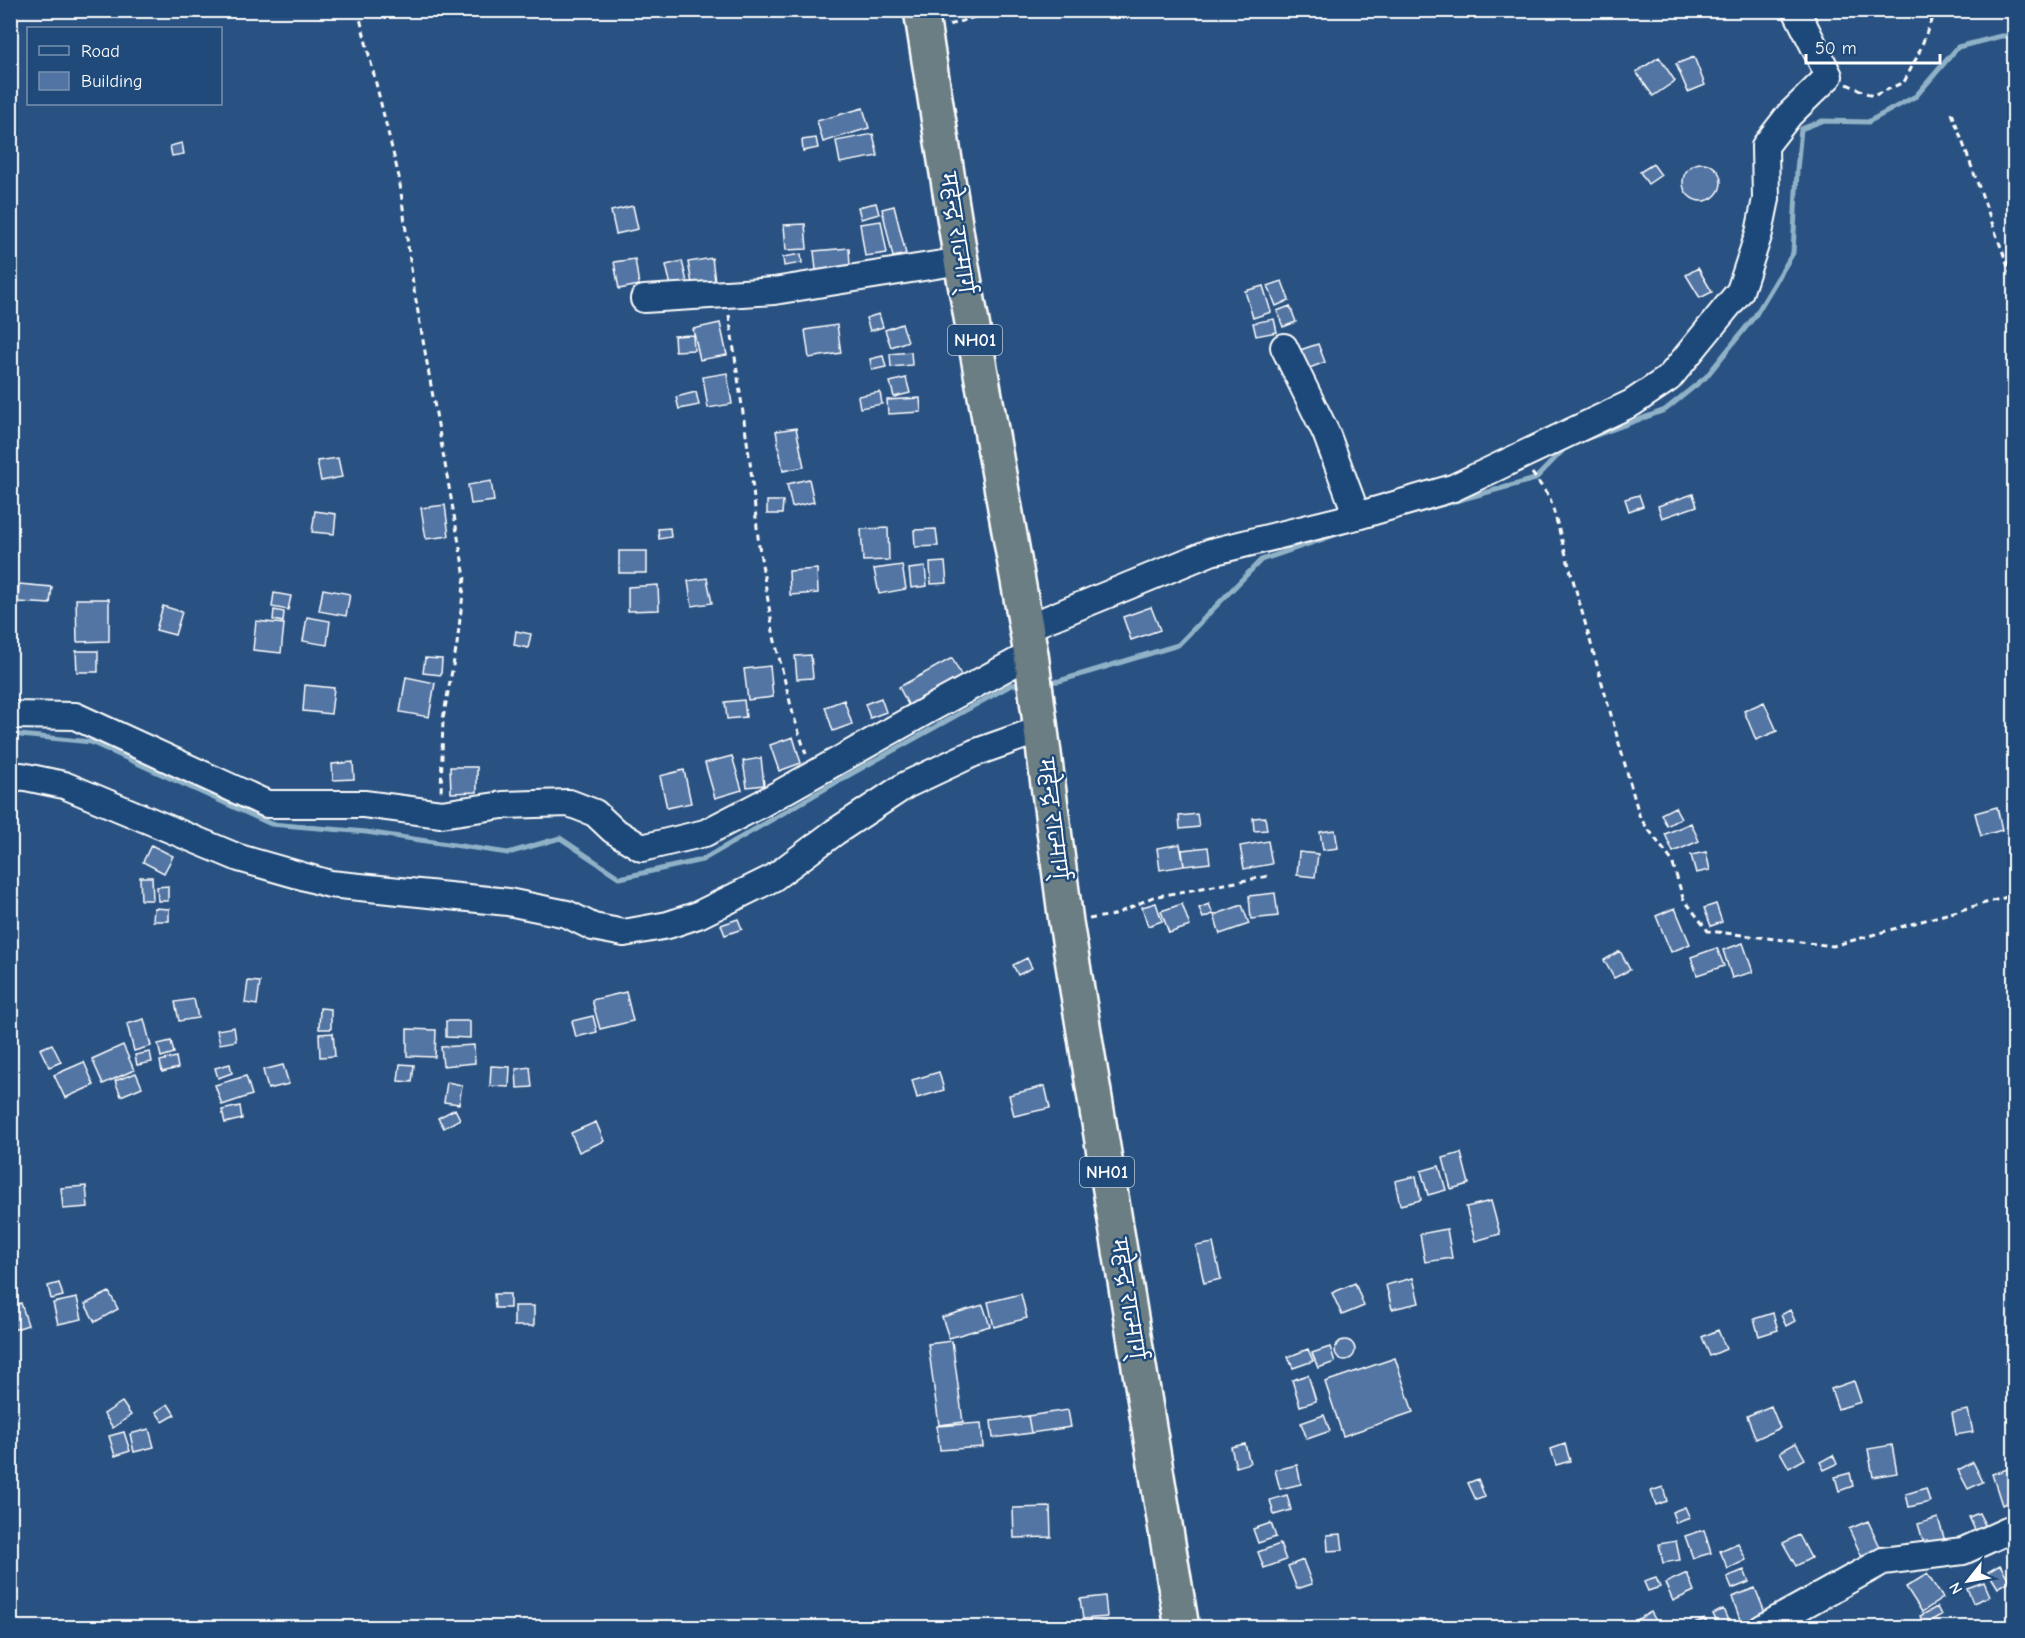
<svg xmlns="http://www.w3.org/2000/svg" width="2025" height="1638" font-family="'Comic Neue','Playpen Sans Deva',sans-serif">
<rect width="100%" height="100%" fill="#295282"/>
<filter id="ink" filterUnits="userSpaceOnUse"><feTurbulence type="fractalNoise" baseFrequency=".0167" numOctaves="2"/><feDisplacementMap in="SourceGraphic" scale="12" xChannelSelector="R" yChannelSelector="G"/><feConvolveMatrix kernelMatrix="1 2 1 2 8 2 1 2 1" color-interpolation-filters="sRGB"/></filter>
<g filter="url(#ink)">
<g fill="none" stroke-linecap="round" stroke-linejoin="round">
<path stroke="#90b2c7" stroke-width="5" d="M1575,443L1665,410L1706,377L1755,316L1793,253L1797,170L1801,129L1822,121L1868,122L1916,96L1958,47L2001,36H2014
M1405,515L1535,479L1566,447
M1046,682L1059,681L1178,645L1261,560L1344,532
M10,734L91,742L271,824L366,832L508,853L560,838L620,878L702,860L840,780L1011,685L1024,684"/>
</g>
<path fill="#5274a4" stroke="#fff" stroke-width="1.5" d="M1659,57L1675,81L1653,96L1636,72Z
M1694,57L1705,85L1688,92L1676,64Z
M863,108L869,128L823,142L817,121Z
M873,134L878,156L840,163L836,141Z
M816,138L818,148L803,151L802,140Z
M182,143L184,154L172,156L170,146Z
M1683 182a19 19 0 1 1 38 0a19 19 0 1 1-38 0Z
M1653,164L1661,175L1648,184L1640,172Z
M876,203L879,214L861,219L858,207Z
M633,206L638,229L616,234L611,211Z
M894,206L906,254L893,257L882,209Z
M881,221L887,253L865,256L860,224Z
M805,224L807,249L786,250L784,225Z
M849,248L850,267L816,270L814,251Z
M801,254L802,263L784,266L783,257Z
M712,258L715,281L692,284L688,262Z
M635,259L639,285L619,289L614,262Z
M682,261L687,282L671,286L666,265Z
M1698,268L1712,292L1700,298L1686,275Z
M1282,281L1289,300L1276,306L1268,286Z
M1263,286L1271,312L1253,318L1245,291Z
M1290,306L1296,322L1283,327L1277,311Z
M879,314L883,327L870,331L866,318Z
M1274,319L1277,332L1256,336L1253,323Z
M720,323L727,355L700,360L693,329Z
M902,324L908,341L891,347L885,330Z
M837,325L841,353L809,358L805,330Z
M693,335L694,350L675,351L674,336Z
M1318,344L1325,362L1307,369L1300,350Z
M911,352L912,365L891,367L890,354Z
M883,356L886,367L872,370L870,359Z
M727,373L732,404L708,408L703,377Z
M906,378L910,393L894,397L890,382Z
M696,392L699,405L679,409L676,397Z
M880,392L882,404L860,408L858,396Z
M920,398L921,412L888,414L887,400Z
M796,428L804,467L783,471L776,431Z
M338,458L342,477L321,481L317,461Z
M809,479L814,502L792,507L787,484Z
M491,481L494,501L471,504L468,485Z
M1693,494L1697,506L1662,518L1658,506Z
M1639,495L1643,506L1629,511L1625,499Z
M767,501H783L782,514H767Z
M445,505L449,536L426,539L421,508Z
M315,511L336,514L334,534L312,532Z
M670,528L671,537L659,539L658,529Z
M888,528L889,560L863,561L861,529Z
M936,529L938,546L915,547L914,530Z
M619,551H647V573H619Z
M945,562L947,583L931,584L930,563Z
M902,565L906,589L879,594L874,569Z
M925,567L927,586L911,588L909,569Z
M817,569L818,593L790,595L789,571Z
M707,578L712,603L692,606L688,581Z
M19,584L52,587L50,604L18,602Z
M658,585L659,610L628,611V587Z
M323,589L350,594L346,616L319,611Z
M274,593L291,596L288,610L272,607Z
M76,599H109V641L77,642Z
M163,606L182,612L175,635L156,630Z
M1151,607L1160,630L1131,640L1123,617Z
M274,610L284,612L283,622L273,620Z
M307,617L330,621L327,645L303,641Z
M256,621L284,624L281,653L253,650Z
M516,631L531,634L528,648L514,645Z
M76,651H98V672H77Z
M811,655L813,678L797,679L795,656Z
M425,658L442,659L441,675L423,673Z
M952,658L963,679L910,708L899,687Z
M770,666L773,697L748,700L744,669Z
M406,677L435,683L429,717L400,712Z
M305,685L334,688L331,714L303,711Z
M881,698L886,712L870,718L865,704Z
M744,700L746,717L727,719L725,702Z
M844,700L852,724L833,731L825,707Z
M1764,702L1777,731L1756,740L1744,711Z
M793,737L801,763L779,771L770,745Z
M732,756L742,790L715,798L705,763Z
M761,758L764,785L747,787L743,761Z
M353,762L354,779L333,780L332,764Z
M450,767H477V792L451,793Z
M684,770L691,803L667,808L660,776Z
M1675,807L1681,818L1667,826L1661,814Z
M1997,807L2002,830L1981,836L1975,813Z
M1197,814L1199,827L1180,829L1179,816Z
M1265,817L1267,830L1254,831L1253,818Z
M1691,823L1699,841L1673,852L1665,834Z
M1335,830L1338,848L1323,850L1320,832Z
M1268,841L1272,864L1244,869L1240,846Z
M1180,844L1184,866L1160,870L1157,848Z
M151,845L173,856L164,873L143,862Z
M1208,847L1210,863L1184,866L1182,850Z
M1299,852L1318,854L1315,877L1297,875Z
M1706,852L1710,870L1696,873L1691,855Z
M140,877H152L153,900H141Z
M168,886V901H158L157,887Z
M1275,893L1278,916L1251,919L1249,896Z
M1156,903L1162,921L1148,926L1142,907Z
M1182,904L1190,926L1169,933L1161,911Z
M1209,904L1213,914L1203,918L1199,908Z
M1716,904L1722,922L1711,926L1704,908Z
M1242,905L1249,924L1220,934L1214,915Z
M154,908L169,909V921H153Z
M1675,908L1690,944L1671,952L1656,916Z
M738,919L742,929L725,935L721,925Z
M1743,943L1753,972L1732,978L1723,950Z
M1717,948L1724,966L1697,975L1691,957Z
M1620,951L1630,970L1614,978L1604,960Z
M1027,958L1032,968L1018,975L1013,965Z
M248,981L260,982L257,1005L245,1003Z
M626,992L633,1021L600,1029L592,1000Z
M194,999L198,1018L179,1021L175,1002Z
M320,1008L331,1009V1029H319Z
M593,1016L597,1032L576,1037L572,1021Z
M144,1019L151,1046L134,1051L127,1024Z
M446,1021H470V1038L446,1037Z
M234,1027L236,1041L220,1044L217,1030Z
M407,1029L436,1030L435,1057L407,1056Z
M333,1033L335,1056L320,1057L319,1034Z
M171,1041L174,1053L161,1057L158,1044Z
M52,1044L61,1062L49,1067L40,1049Z
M123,1045L134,1070L103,1084L92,1059Z
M474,1045L475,1063L443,1066L441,1047Z
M150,1052L152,1062L137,1065L135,1055Z
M176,1057L178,1068L162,1072L160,1061Z
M84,1062L94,1085L65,1098L54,1075Z
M230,1064L232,1073L218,1078L215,1068Z
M400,1064L414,1065L412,1082L398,1081Z
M283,1065L289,1084L268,1089L263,1070Z
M491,1066L510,1067L509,1087L490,1086Z
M530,1067L532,1087L517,1088L516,1069Z
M939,1072L944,1090L917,1098L912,1080Z
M136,1073L142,1087L121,1096L115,1081Z
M246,1076L252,1095L222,1105L215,1085Z
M447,1082L462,1085L459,1104L444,1102Z
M1045,1086L1050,1108L1014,1116L1009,1095Z
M240,1106L242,1119L225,1123L222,1110Z
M455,1109L460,1119L444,1128L438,1118Z
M596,1122L604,1141L579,1152L571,1133Z
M1461,1153L1469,1184L1451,1189L1443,1158Z
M1439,1166L1446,1190L1428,1195L1421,1171Z
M1416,1176L1421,1200L1400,1205L1395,1181Z
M86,1186L88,1207L63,1209L61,1188Z
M1491,1201L1500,1234L1475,1241L1466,1207Z
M1447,1229L1452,1258L1425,1262L1420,1234Z
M1213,1243L1221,1279L1204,1283L1196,1246Z
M1413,1278L1419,1303L1392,1309L1386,1285Z
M59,1283L63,1296L51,1299L48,1286Z
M1355,1283L1364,1306L1342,1315L1332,1293Z
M109,1292L118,1309L95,1322L85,1304Z
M494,1294H510V1308H495Z
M1021,1294L1027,1318L994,1327L988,1302Z
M77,1298L82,1319L58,1324L53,1303Z
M21,1303L28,1325L10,1331V1306Z
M983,1305L990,1326L949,1338L942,1317Z
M514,1306H534V1326H514Z
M1790,1310L1795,1321L1786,1326L1781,1315Z
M1773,1313L1778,1330L1759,1336L1754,1319Z
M1718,1330L1726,1349L1710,1356L1702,1337Z
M1335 1350a10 10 0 1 1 20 0a10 10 0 1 1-20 0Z
M952,1341L963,1422L939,1425L928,1344Z
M1330,1347L1335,1362L1318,1368L1312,1353Z
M1308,1349L1313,1361L1293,1368L1288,1357Z
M1395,1358L1413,1412L1343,1436L1325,1382Z
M2014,1361V1388H2013L2006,1363Z
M1308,1375L1316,1401L1300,1406L1292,1380Z
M1854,1381L1861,1402L1838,1409L1831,1389Z
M122,1402L131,1415L113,1428L104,1414Z
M168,1404L175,1415L163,1422L156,1412Z
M1771,1406L1780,1428L1756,1439L1747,1416Z
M1068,1410L1071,1427L1031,1433L1028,1416Z
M1968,1410L1973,1432L1956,1435L1952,1413Z
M1324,1415L1330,1431L1307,1439L1301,1423Z
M1028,1416L1031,1433L993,1438L991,1421Z
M981,1423L983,1447L940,1450L937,1426Z
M149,1429L154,1447L134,1452L130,1434Z
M124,1432L130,1451L115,1456L109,1436Z
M1796,1443L1805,1459L1789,1468L1780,1452Z
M1245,1444L1250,1463L1236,1467L1231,1447Z
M1565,1444L1570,1461L1556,1465L1551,1449Z
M1892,1445L1897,1473L1873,1477L1868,1449Z
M1833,1455L1837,1464L1824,1470L1820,1462Z
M1973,1462L1983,1482L1968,1489L1958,1470Z
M1297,1465L1301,1484L1280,1489L1275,1470Z
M2011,1468L2014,1477V1500L2002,1505L1992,1474Z
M1850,1473L1853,1486L1839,1491L1835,1477Z
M1478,1479L1485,1497L1476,1500L1468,1483Z
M1663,1487L1667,1501L1656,1505L1651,1491Z
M1926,1488L1930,1502L1909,1507L1906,1494Z
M1287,1495L1291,1510L1274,1515L1270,1500Z
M1050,1507L1051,1537L1014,1538L1013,1508Z
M1685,1507L1690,1518L1676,1523L1672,1512Z
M1979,1513L1986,1527L1976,1532L1969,1517Z
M1938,1518L1945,1541L1925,1547L1918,1524Z
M1868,1521L1881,1549L1862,1557L1849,1529Z
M1271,1523L1276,1537L1258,1543L1253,1529Z
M1704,1530L1711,1553L1693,1558L1685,1536Z
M1341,1534L1343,1550L1328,1551L1327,1535Z
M1799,1535L1811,1558L1796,1566L1783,1543Z
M1676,1541L1680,1560L1663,1563L1659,1544Z
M1738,1543L1746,1560L1728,1569L1720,1551Z
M1280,1544L1286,1560L1264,1568L1258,1552Z
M1303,1560L1312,1584L1297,1589L1288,1566Z
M2000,1565L2010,1581L1998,1588L1988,1572Z
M1744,1570L1749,1582L1732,1589L1727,1577Z
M1687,1573L1694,1591L1673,1601L1665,1583Z
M1927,1574L1943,1598L1922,1612L1906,1587Z
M1656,1578L1660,1587L1648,1591L1644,1582Z
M1984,1582L1990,1596L1973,1603L1967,1588Z
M1755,1588L1768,1620L1743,1628L1732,1597Z
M1105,1596L1107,1617L1083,1619L1080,1599Z
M1937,1607L1941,1615L1925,1624L1920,1616Z
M1723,1609L1730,1625L1720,1628L1713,1614Z
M1651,1612L1660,1628H1636L1633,1622Z
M1705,1619L1709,1628H1690L1689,1626Z
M1106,1622L1107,1628H1084V1624Z"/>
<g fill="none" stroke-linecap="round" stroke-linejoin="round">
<defs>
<path id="minor" d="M644,299L774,291L961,261
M1284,347L1326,433L1357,516
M1026,628L1211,552L1357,516L1453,488L1632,403L1669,378L1740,291L1759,233L1766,199L1765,146L1789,115L1829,76L1796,10
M10,715L75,716L267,804H364L441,814L503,805L569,803L595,813L613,830L642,848L705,833L761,804L928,710L1031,654
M10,780L21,776L64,785L239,858L330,884L508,902L567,914L593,927L624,933L668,925L698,915L773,878L835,832L906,785L974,753L1042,729
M1762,1628L1883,1561L1963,1551L2014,1528"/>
<path id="highway" d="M921,10L961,261L1031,654L1066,922L1182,1628"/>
</defs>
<use href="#minor" stroke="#fff" stroke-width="30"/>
<use href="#highway" stroke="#fff" stroke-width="38"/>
<path stroke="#fff" stroke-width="3" stroke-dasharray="6 4.5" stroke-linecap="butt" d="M358,10L399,177L413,284L465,577L457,644L443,719L441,794
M1962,10L2014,15
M949,25L981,15L1012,14L1021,10
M1847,84L1873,96L1904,82L1918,55L1931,21L1950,10
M1952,113L2014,283
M729,315L750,462L759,546L774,637L793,714L806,754
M1532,473L1550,498L1640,818L1672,861L1683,898L1708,931L1833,946L2014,895
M1089,919L1114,915L1153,897L1269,876"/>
<use href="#minor" stroke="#1f4a7a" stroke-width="26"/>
<use href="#highway" stroke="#6b7e84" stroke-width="33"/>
</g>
</g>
<g text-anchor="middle" stroke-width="5" stroke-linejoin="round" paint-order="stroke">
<g fill="#1f4a7a" stroke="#bcc9d7" stroke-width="1.5">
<rect x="948" y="325" width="54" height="30" rx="4.5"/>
<rect x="1080" y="1157" width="54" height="30" rx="4.5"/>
</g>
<g font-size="18" font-weight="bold" fill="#fff">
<text x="975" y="346">NH01</text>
<text x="1107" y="1178">NH01</text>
</g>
<g font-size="20" fill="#fff" stroke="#1f4a7a">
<text transform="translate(957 233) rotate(81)" y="7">महेन्द्र राज्मार्ग्</text>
<text transform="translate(1053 819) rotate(83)" y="7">महेन्द्र राज्मार्ग्</text>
<text transform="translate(1128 1299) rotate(81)" y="7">महेन्द्र राज्मार्ग्</text>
</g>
</g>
<rect width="2025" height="1638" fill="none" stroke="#1f4a7a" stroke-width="36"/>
<rect x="18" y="18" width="1989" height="1602" fill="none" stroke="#fff" stroke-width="2" filter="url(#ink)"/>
<rect x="27" y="27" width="195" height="78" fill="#1f4a7a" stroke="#7992af" stroke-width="1.5"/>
<rect x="39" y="46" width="30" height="9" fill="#1f4a7a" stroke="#7992af" stroke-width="1.5"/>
<text x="81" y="57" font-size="18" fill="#ffffff">Road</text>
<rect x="39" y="72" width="30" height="18" fill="#5274a4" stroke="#7992af" stroke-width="1.5"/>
<text x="81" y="87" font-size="18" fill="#ffffff">Building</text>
<g transform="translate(1968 1581) rotate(239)" stroke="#1f4a7a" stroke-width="4.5" paint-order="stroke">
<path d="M0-4.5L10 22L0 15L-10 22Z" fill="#ffffff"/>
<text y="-9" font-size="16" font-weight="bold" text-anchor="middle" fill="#ffffff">N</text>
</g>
<path d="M1806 54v9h134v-9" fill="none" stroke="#ffffff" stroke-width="3"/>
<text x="1815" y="54" font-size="18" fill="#ffffff" stroke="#1f4a7a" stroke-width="4.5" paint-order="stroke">50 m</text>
</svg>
